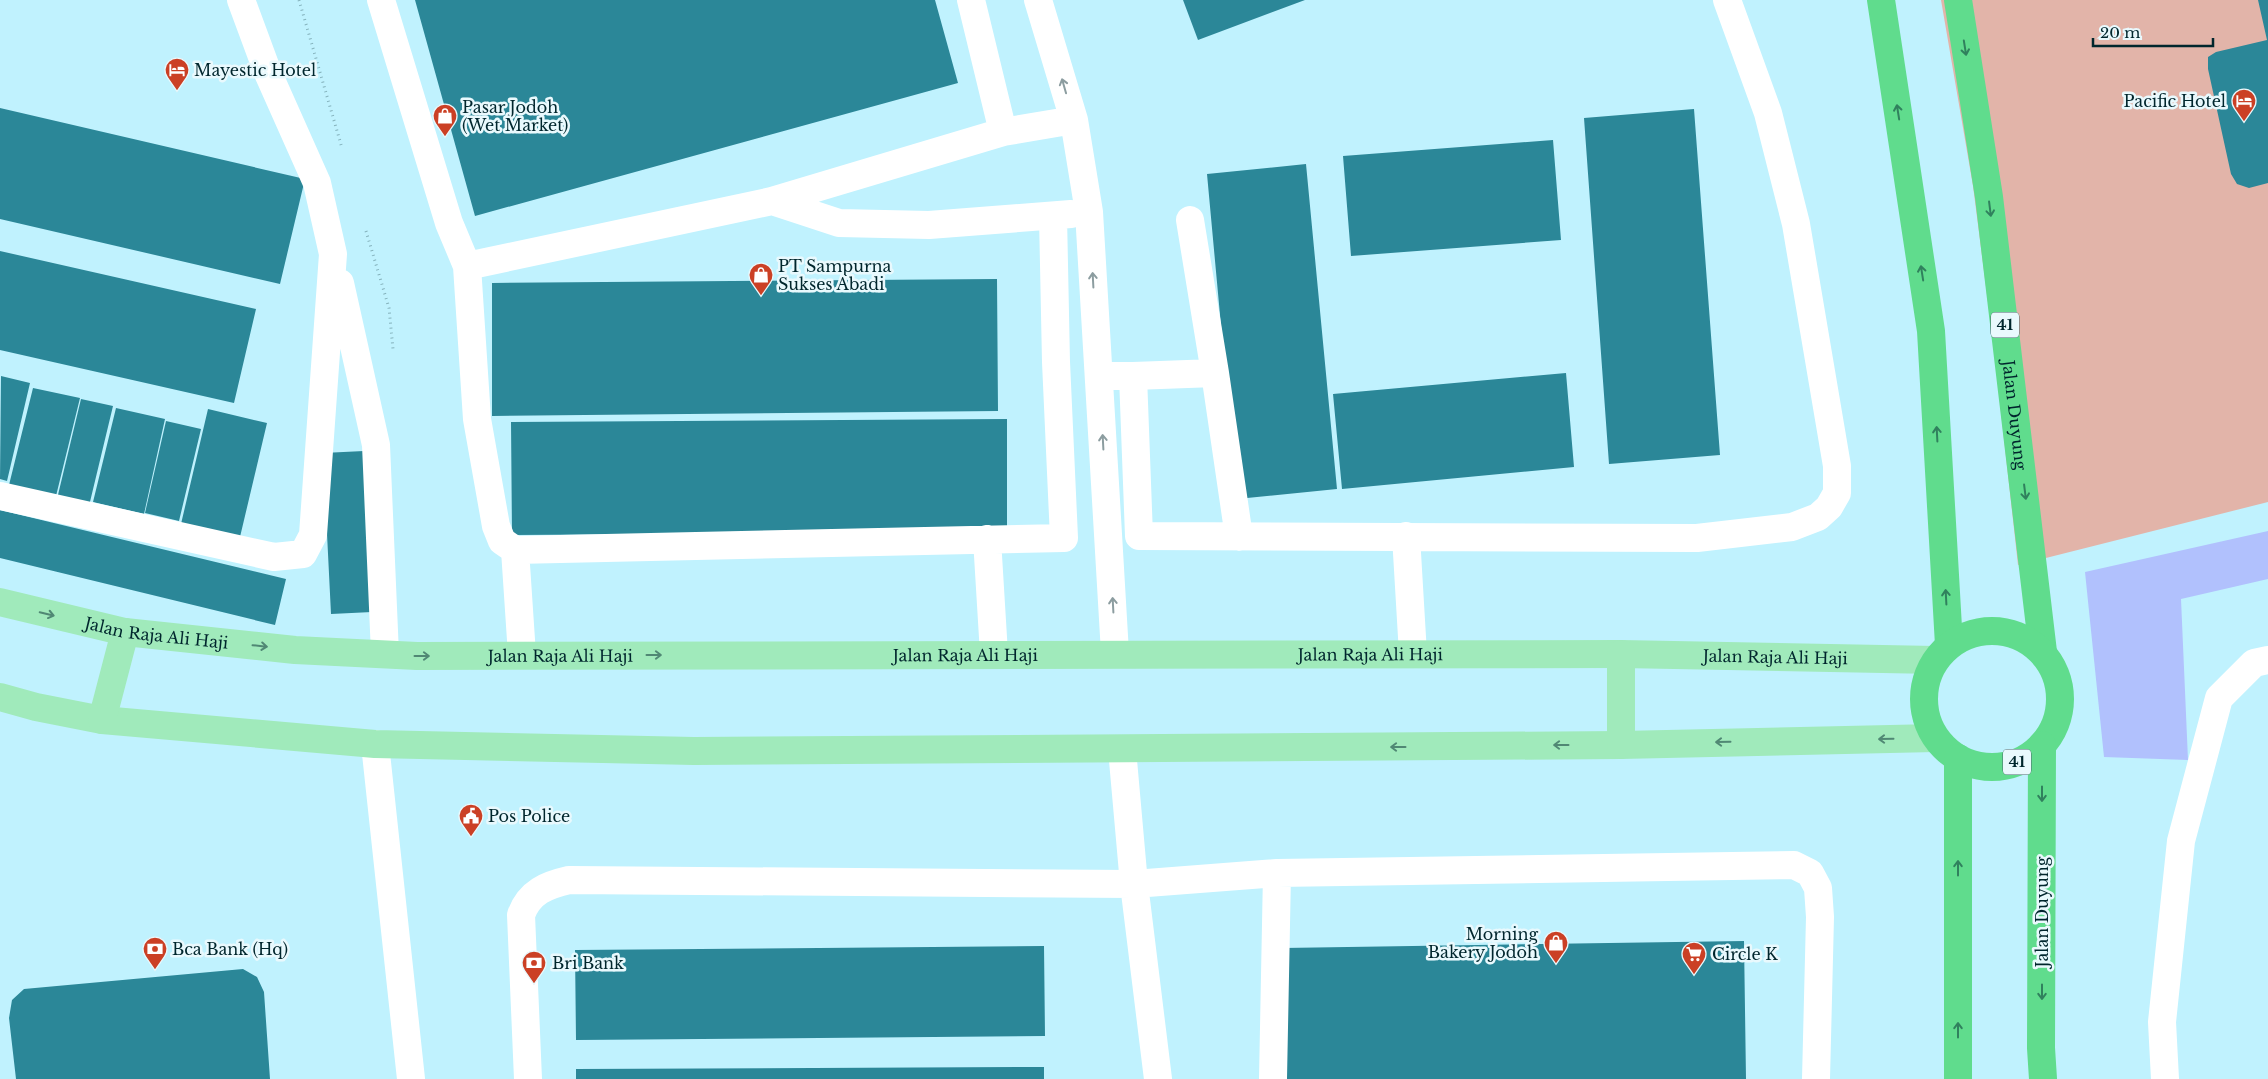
<svg xmlns="http://www.w3.org/2000/svg" width="2268" height="1079" font-family="'Libre Baskerville',serif">
<rect width="100%" height="100%" fill="#c0f2fe"/>
<path fill="#e2b4a9" d="M1941,0H2268V502L2018,565L1994,349L1973,186Z"/>
<path fill="#b1c1fd" d="M2268,531V579L2181,599L2188,760L2104,757L2085,572Z"/>
<path fill="#2b8798" d="M415,0H935L958,83L475,216Z
M1183,0H1305L1198,40Z
M2258,0H2268V183L2249,188L2237,184L2231,174L2208,69V57L2216,52L2267,40Z
M0,108L305,179L280,284L0,219Z
M1694,109L1720,455L1609,464L1584,118Z
M1553,140L1561,240L1351,256L1343,156Z
M1306,164L1337,489L1237,499L1207,174Z
M0,251L256,309L234,403L0,350Z
M997,279L998,411L492,416V283Z
M1566,373L1574,467L1342,489L1333,394Z
M1,376L30,383L7,481L0,479Z
M33,388L80,398L56,496L9,485Z
M81,399L113,406L89,506L57,499Z
M116,408L165,419L144,514L93,502Z
M208,409L267,423L240,537L181,524Z
M1007,419V532L512,535L511,422Z
M166,421L201,429L179,521L145,513Z
M364,451L372,612L331,614L323,453Z
M0,510L286,579L275,625L0,558Z
M1744,941L1746,1079H1284L1283,948Z
M1044,946L1045,1036L576,1040L575,950Z
M243,969L257,977L264,992L270,1079H16L9,1018L12,1000L24,989Z
M1044,1067V1079H576V1069Z"/>
<g fill="none" stroke-linecap="round" stroke-linejoin="round">
<path stroke="#84b2bc" stroke-width="3" stroke-dasharray="1 4" stroke-linecap="butt" d="M299,0L342,148
M366,231L389,308L393,349"/>
<path stroke="#fff" stroke-width="28" d="M381,0L449,223L467,266L772,201L1003,132L1074,120
M971,0L1003,132
M1038,0L1074,120L1089,212L1115,653
M772,201L839,223L929,225L1071,214
M467,266L477,419L496,526L502,541L515,550L1064,538L1056,362L1053,216
M340,283L376,445L385,654
M1215,373L1239,537
M1099,376H1133L1139,536L1697,538L1792,527L1818,517L1829,507L1837,493V466L1796,224L1768,113L1727,0
M1133,376L1215,373L1190,220
M0,496L274,557L303,554L313,535L333,254L317,183L268,73L241,0
M1406,536L1413,654
M987,539L994,654
M515,550L522,655
M375,744L411,1079
M1122,749L1134,884L1158,1079
M528,1079L521,915C529,892 547,885 569,880L1134,884L1277,873L1794,865L1810,873L1818,888L1820,917L1816,1079
M1273,1079L1277,873
M2165,1079L2162,1022L2181,841L2219,698L2254,663L2268,660"/>
<g stroke="#a0eabb" stroke-width="28">
<path id="s1" d="M0,602L125,632L295,650L417,656L1621,654L1935,660"/>
<path d="M0,697L36,707L102,720L375,744L694,751L1621,745L1935,738"/>
<path d="M102,720L125,632"/>
<path d="M1621,745V654"/>
</g>
<g stroke="#60dc8d" stroke-width="28">
<path d="M1881,0L1931,331L1949,645"/>
<path id="s2" d="M1958,0L1989,197L2043,652"/>
<circle cx="1992" cy="699" r="68"/>
<path d="M2042,745L2041,1048L2043,1079"/>
<path d="M1958,1079V758"/>
</g>
</g>
<defs><path id="oneway-shaft" d="M-6 0H5M1.5-3L5.5 0L1.5 3" fill="none" stroke-width="1.6" stroke-linecap="round" stroke-linejoin="round" transform="scale(1.25)"/></defs>
<g stroke="#30815d">
<use href="#oneway-shaft" transform="translate(1965 48) rotate(81)"/>
<use href="#oneway-shaft" transform="translate(1898 112) rotate(-99)"/>
<use href="#oneway-shaft" transform="translate(1990 209) rotate(83)"/>
<use href="#oneway-shaft" transform="translate(1922 273) rotate(-99)"/>
<use href="#oneway-shaft" transform="translate(1937 434) rotate(-93)"/>
<use href="#oneway-shaft" transform="translate(2025 492) rotate(83)"/>
<use href="#oneway-shaft" transform="translate(1946 597) rotate(-93)"/>
<use href="#oneway-shaft" transform="translate(2042 794) rotate(90)"/>
<use href="#oneway-shaft" transform="translate(1958 868) rotate(-90)"/>
<use href="#oneway-shaft" transform="translate(2042 992) rotate(90)"/>
<use href="#oneway-shaft" transform="translate(1958 1030) rotate(-90)"/>
</g>
<g stroke="#8c9da0">
<use href="#oneway-shaft" transform="translate(1064 86) rotate(-106)"/>
<use href="#oneway-shaft" transform="translate(1093 280) rotate(-93)"/>
<use href="#oneway-shaft" transform="translate(1103 442) rotate(-93)"/>
<use href="#oneway-shaft" transform="translate(1113 605) rotate(-93)"/>
</g>
<g stroke="#508874">
<use href="#oneway-shaft" transform="translate(47 614) rotate(13)"/>
<use href="#oneway-shaft" transform="translate(260 646) rotate(6)"/>
<use href="#oneway-shaft" transform="translate(654 655)"/>
<use href="#oneway-shaft" transform="translate(422 656)"/>
<use href="#oneway-shaft" transform="translate(1886 739) rotate(179)"/>
<use href="#oneway-shaft" transform="translate(1723 742) rotate(179)"/>
<use href="#oneway-shaft" transform="translate(1561 745) rotate(180)"/>
<use href="#oneway-shaft" transform="translate(1398 747) rotate(180)"/>
</g>
<defs>
<symbol id="hotel-pin" viewBox="-11 -11 22 30"><path d="M0 17L-7.5 6A9.5 9.5 0 1 1 7.5 6Z" fill="#cb4025" stroke="#e9f9fd"/><path d="M-6-4.5h1.5V1H6V5H4.5V3h-9V5H-6ZM-4 0a1.8 1.8 0 1 1 3.6 0ZM.5 0V-2.5h3Q6-2.5 6 0Z" fill="#fff"/></symbol>
<symbol id="shop-pin" viewBox="-11 -11 22 30"><path d="M0 17L-7.5 6A9.5 9.5 0 1 1 7.5 6Z" fill="#cb4025" stroke="#e9f9fd"/><path d="M-5-2.5h2.3a2.7 3.5 0 0 1 5.4 0H5L5.5 6h-11ZM-1.5-2.5h3a1.5 2.3 0 0 0-3 0Z" fill="#fff"/></symbol>
<symbol id="civic-pin" viewBox="-11 -11 22 30"><path d="M0 17L-7.5 6A9.5 9.5 0 1 1 7.5 6Z" fill="#cb4025" stroke="#e9f9fd"/><path d="M-.6-6.5H3V-4.5H.6V-3L4-1V1h2V6H-6V1h2V-1L-.6-3ZM-1.2 2.5V6h2.4V2.5Z" fill="#fff"/></symbol>
<symbol id="bank-pin" viewBox="-11 -11 22 30"><path d="M0 17L-7.5 6A9.5 9.5 0 1 1 7.5 6Z" fill="#cb4025" stroke="#e9f9fd"/><path d="M-6-4H6V4H-6ZM0-2.3a2.3 2.3 0 1 0 0 4.6a2.3 2.3 0 1 0 0-4.6Z" fill="#fff"/></symbol>
<symbol id="supermarket-pin" viewBox="-11 -11 22 30"><path d="M0 17L-7.5 6A9.5 9.5 0 1 1 7.5 6Z" fill="#cb4025" stroke="#e9f9fd"/><path d="M-6-5.5h2.5l.6 2H6L4.5 2H-2.5L-4.4-4H-6ZM-1.5 3.2a1.3 1.3 0 1 0 .1 0ZM3 3.2a1.3 1.3 0 1 0 .1 0Z" fill="#fff"/></symbol>
</defs>
<g fill-rule="evenodd">
<use href="#hotel-pin" x="163" y="56" width="28" height="38"/>
<use href="#hotel-pin" x="2230" y="87" width="28" height="38"/>
<use href="#shop-pin" x="431" y="102" width="28" height="38"/>
<use href="#shop-pin" x="747" y="261" width="28" height="38"/>
<use href="#civic-pin" x="457" y="802" width="28" height="38"/>
<use href="#shop-pin" x="1542" y="929" width="28" height="38"/>
<use href="#bank-pin" x="141" y="935" width="28" height="38"/>
<use href="#supermarket-pin" x="1680" y="940" width="28" height="38"/>
<use href="#bank-pin" x="520" y="949" width="28" height="38"/>
</g>
<g text-anchor="middle" stroke-width="5" stroke-linejoin="round" paint-order="stroke">
<g fill="#e9f9fd" stroke="#46656b" stroke-width="1">
<rect x="1991" y="312.5" width="28" height="25" rx="4"/>
<rect x="2003" y="749.5" width="28" height="25" rx="4"/>
</g>
<g font-size="15" font-weight="bold" fill="#00262d">
<text x="2005" y="330">41</text>
<text x="2017" y="767">41</text>
</g>
<g font-size="16" fill="#00262d" stroke="#e9f9fd" text-anchor="start">
<text x="194" y="76">Mayestic Hotel</text>
<text x="2226" y="107" text-anchor="end">Pacific Hotel</text>
<text x="462" y="113">Pasar Jodoh<tspan x="462" dy="18">(Wet Market)</tspan></text>
<text x="778" y="272">PT Sampurna<tspan x="778" dy="18">Sukses Abadi</tspan></text>
<text x="488" y="822">Pos Police</text>
<text x="1538" y="940" text-anchor="end">Morning<tspan x="1538" dy="18">Bakery Jodoh</tspan></text>
<text x="172" y="955">Bca Bank (Hq)</text>
<text x="1712" y="960">Circle K</text>
<text x="552" y="969">Bri Bank</text>
</g>
<g font-size="16" fill="#00262d" stroke="#e9f9fd">
<text dy="6" stroke="none"><textPath href="#s2" startOffset="419">Jalan Duyung</textPath></text>
<text dy="6" stroke="none"><textPath href="#s1" startOffset="160">Jalan Raja Ali Haji</textPath></text>
<text dy="6" stroke="none"><textPath href="#s1" startOffset="970">Jalan Raja Ali Haji</textPath></text>
<text dy="6" stroke="none"><textPath href="#s1" startOffset="1375">Jalan Raja Ali Haji</textPath></text>
<text dy="6" stroke="none"><textPath href="#s1" startOffset="565">Jalan Raja Ali Haji</textPath></text>
<text dy="6" stroke="none"><textPath href="#s1" startOffset="1780">Jalan Raja Ali Haji</textPath></text>
<text transform="translate(2042 912) rotate(-90)" y="6">Jalan Duyung</text>
</g>
</g>
<path d="M2093 38v8h120v-8" fill="none" stroke="#00262d" stroke-width="2.5"/>
<text x="2100" y="38" font-size="15" fill="#00262d" stroke="#e9f9fd" stroke-width="4" paint-order="stroke">20 m</text>
</svg>
